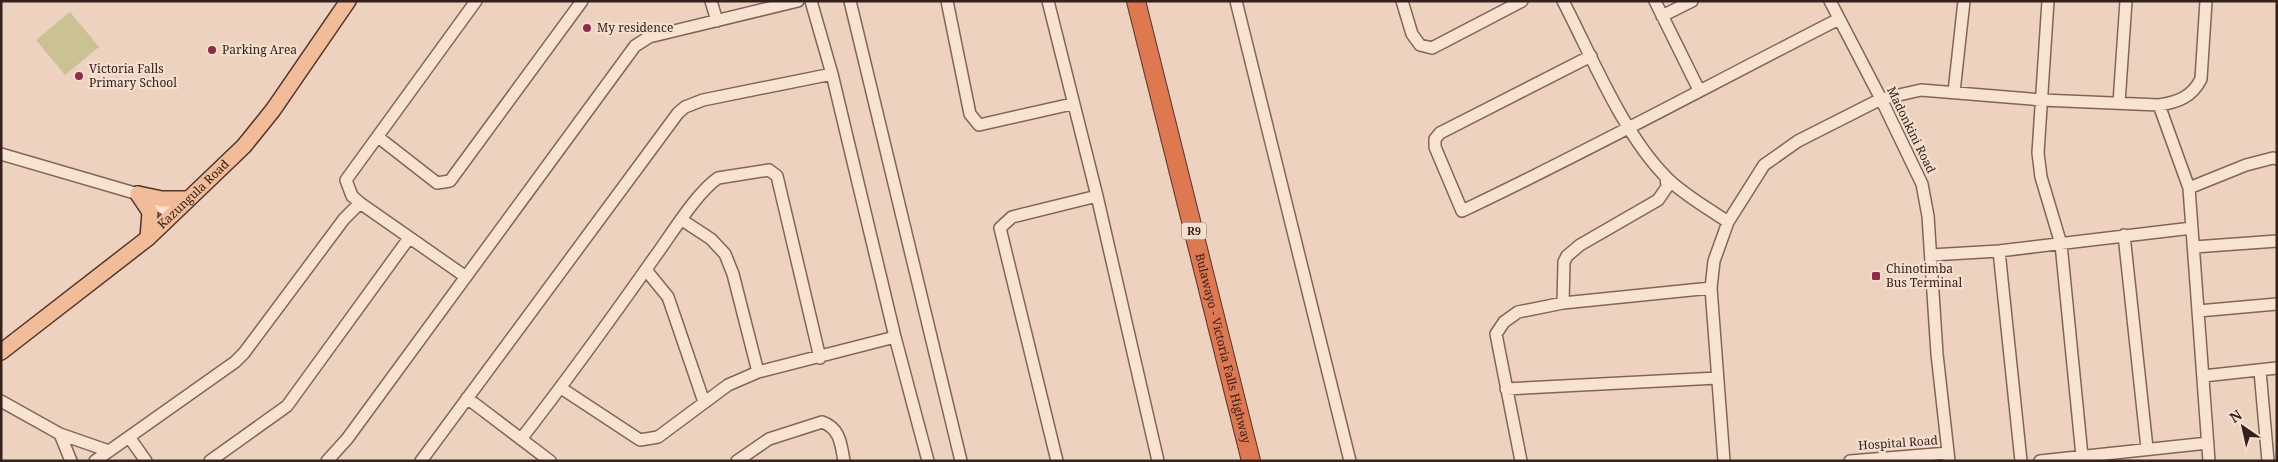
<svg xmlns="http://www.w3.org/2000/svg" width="2278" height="462" font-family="'Noto Serif',serif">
<rect width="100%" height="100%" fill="#edd3bf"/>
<path fill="#cbc294" d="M70,12L99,47L65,75L36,40Z"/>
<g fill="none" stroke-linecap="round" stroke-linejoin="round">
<defs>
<path id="minor" d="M711,1L717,21
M811,1L832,74L895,337L928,461
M850,1L961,461
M947,1L970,114L979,125L1072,104
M1048,1L1097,196L1158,461
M1236,1L1350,461
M1402,1L1412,34L1420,45L1432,48L1522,1
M1563,1C1591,55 1623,134 1666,177C1681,193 1709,209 1728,222
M1655,1L1699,90
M1830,1L1881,99L1922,184L1928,216L1937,354L1949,461
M2048,1L2038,153L2041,177L2061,244L2082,456
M1662,16L1692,1
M1591,56L1440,133L1435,139V147L1462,211C1589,151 1713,83 1839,19
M1954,92L1964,1
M2119,103L2126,1
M2159,105L2189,188L2209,461
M378,137L437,183L450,181L582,1
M1,154L138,194L173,214
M2189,188L2246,165L2273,158L2277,159
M682,220L711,239L725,254L733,274L758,372
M2124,235L2147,448
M2194,247L2277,241
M1999,251L2021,461
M1931,255L1999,251L2192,228
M646,270L668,297L704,402
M466,277L360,203L352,196L346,180L476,1
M1563,303L1564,262L1567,256L1580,245L1658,200L1667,187L1666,177
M2198,311L2277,304
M2260,371L2268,461
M2203,376L2277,368
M561,388L640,440L658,437L728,385L758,372L895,337
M1506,389L1717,378
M467,398L550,461
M1,401L60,434L109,451
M60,434L71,461
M129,437L146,461
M521,439C567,380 611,319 654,258C671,235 696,193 718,178L769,170L777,176L820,358
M95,461L235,362L244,353L344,219L360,203
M210,461L287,406L409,238
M327,461L347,439L635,46L649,37L798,1
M421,461L678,113L685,107L703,100L832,74
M737,461L769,439L822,422C840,428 841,444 844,461
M1057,461L1000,228L1012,217L1097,196
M1521,461L1496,334L1504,322L1518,312L1563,303L1711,288
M1724,461L1711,288L1714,261L1728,222L1764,165L1798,141L1881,99L1921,90L2042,100L2159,105C2178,102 2192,97 2201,79L2206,1
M1850,461L1948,453
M2040,461L2208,443"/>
<g id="major">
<path d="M138,194L162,199H188"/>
<path d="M138,194L150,212L148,238"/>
<path id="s1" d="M1,352L148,238L244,146L273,110L348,1"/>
</g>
<g id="highway">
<path id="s2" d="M1136,1L1251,461"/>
</g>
</defs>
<use href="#minor" stroke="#856458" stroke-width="14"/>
<use href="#major" stroke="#53342c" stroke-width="18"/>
<use href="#highway" stroke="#53342c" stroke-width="20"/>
<use href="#minor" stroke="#f8e2d2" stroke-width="11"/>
<use href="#major" stroke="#f1bc97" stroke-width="15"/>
<use href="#highway" stroke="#dd7850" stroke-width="18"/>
</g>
<g fill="#942947" stroke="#f5dfcf" stroke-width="2">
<circle cx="587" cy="28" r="5"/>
<circle cx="212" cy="50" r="5"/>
<circle cx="79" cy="76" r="5"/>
<rect x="1871" y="271" width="10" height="10" rx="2.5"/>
</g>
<g text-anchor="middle" stroke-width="4.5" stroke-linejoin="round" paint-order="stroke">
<rect fill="#f5dfcf" stroke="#6f5a52" stroke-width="1" x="1181.5" y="222.5" width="25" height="17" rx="4"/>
<g font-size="11" font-weight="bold" fill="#35211c">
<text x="1194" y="235">R9</text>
</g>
<g font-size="12" fill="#35211c" stroke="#f5dfcf" text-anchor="start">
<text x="597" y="32">My residence</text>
<text x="222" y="54">Parking Area</text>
<text x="89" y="73">Victoria Falls<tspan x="89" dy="14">Primary School</tspan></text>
<text x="1886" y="273">Chinotimba<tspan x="1886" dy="14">Bus Terminal</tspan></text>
</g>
<g font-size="12" fill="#35211c" stroke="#f5dfcf">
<text transform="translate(1911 130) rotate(64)" y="4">Madonkini Road</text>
<text dy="4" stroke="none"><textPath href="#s1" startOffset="249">Kazungula Road</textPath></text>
<text dy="4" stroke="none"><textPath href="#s2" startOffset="358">Bulawayo - Victoria Falls Highway</textPath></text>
<text transform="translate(1898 443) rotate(-4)" y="4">Hospital Road</text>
</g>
</g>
<rect width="2278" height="462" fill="none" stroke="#35211c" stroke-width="5"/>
<g transform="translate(2243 427) rotate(326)" stroke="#f5dfcf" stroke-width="4" paint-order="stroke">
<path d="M0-4L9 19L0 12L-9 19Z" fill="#35211c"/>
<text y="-8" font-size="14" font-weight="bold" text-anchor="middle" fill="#35211c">N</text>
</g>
</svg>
